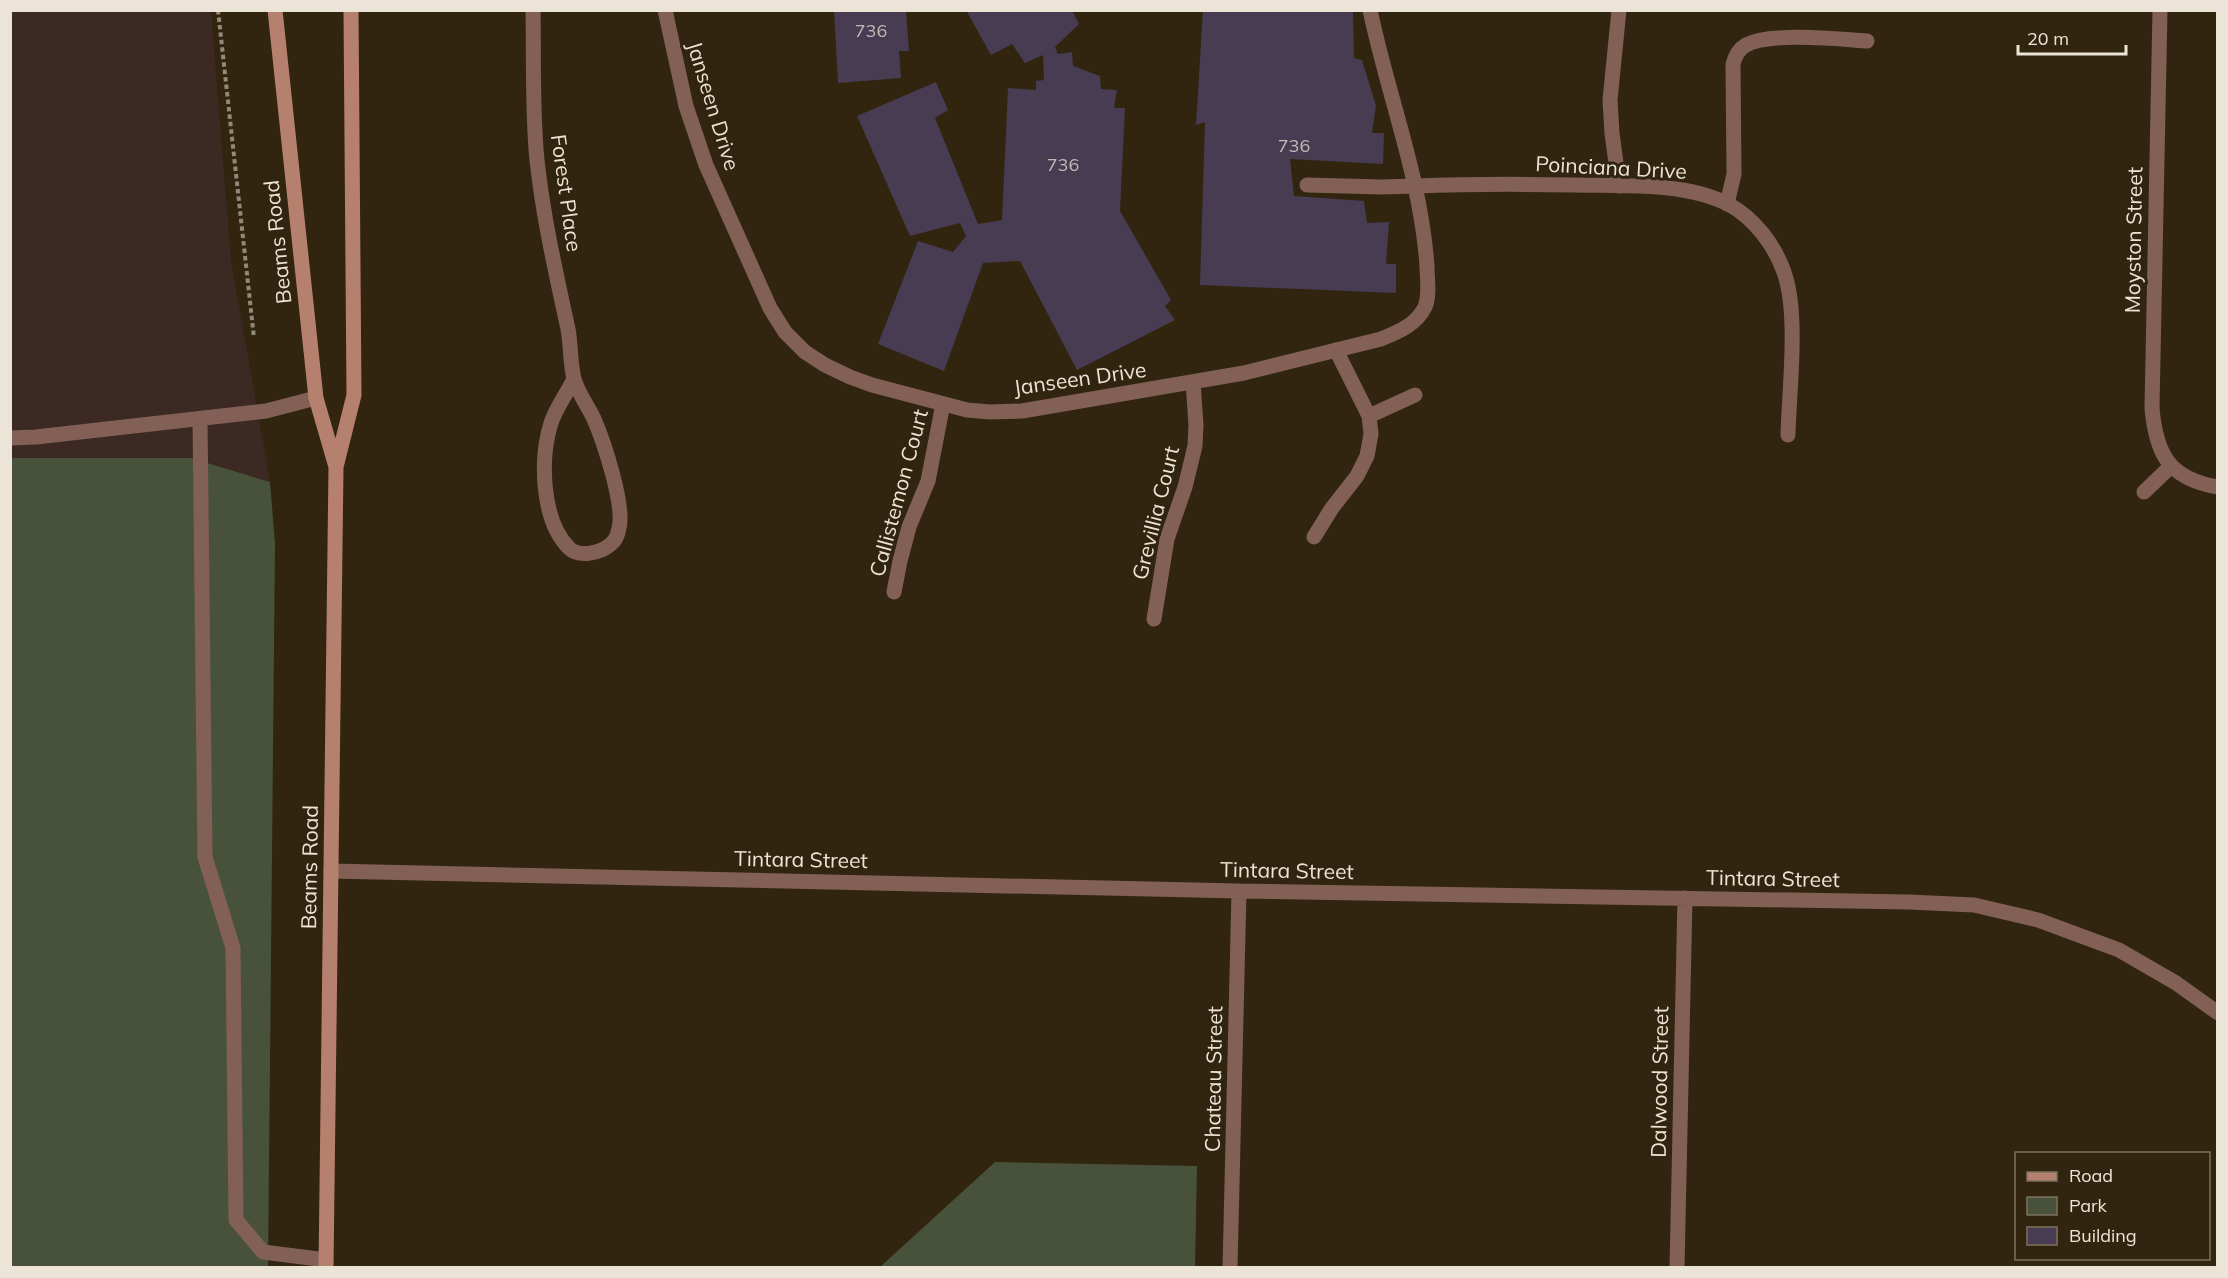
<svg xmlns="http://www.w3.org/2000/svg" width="2228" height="1278" font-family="Mulish,sans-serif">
<rect width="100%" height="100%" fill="#31250f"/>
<path fill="#3c2924" d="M10,11H211L231,261L270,482L191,458H11Z"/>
<path fill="#48523a" d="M10,458H191L270,482L275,544L268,1267H11Z
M995,1162L1197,1166L1195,1267H880Z"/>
<path fill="#473c52" d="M834,10H906L909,51H899L901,78L838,83Z
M966,10H1076L1073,12L1079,24L1055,47L1058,54L1072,52L1073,66L1100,76L1101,89L1117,90L1114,108H1125L1120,211L1171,300L1165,306L1175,320L1077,370L1020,261L983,263L944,371L878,344L918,241L953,252L966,236L960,223L910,236L857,116L936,82L948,110L935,118L978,224L1002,220L1008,88L1036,90V81L1044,80L1043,55L1025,63L1012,44L991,55Z
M1203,10H1353L1354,58L1362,60L1376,106L1372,133H1384L1383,164L1290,159L1294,196L1364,201L1367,223L1389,222L1386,264H1396V293L1200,285L1205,122L1196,125Z"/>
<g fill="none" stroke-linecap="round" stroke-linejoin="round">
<path stroke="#938977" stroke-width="4" stroke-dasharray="4.5 3" stroke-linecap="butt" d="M218,10L254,338"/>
<path stroke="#826056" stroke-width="15" d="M1307,185L1382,187L1416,186
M1727,204L1734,174L1733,64C1735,56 1739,49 1746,45C1771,32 1838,39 1867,41
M1369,416L1415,395
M200,419L205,857L233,948L236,1220L263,1252L326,1260
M10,438L36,437L266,411L316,398
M1314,537L1332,508L1357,476L1367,456L1371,434L1369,416L1336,350"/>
<path stroke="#826056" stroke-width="15" d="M533,10C534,60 532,111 537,160C543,217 556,273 568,329C571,345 570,363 574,379C578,393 588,406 594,419C604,442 625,506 619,528C618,534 615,541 611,544C601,553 579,558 569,548C541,520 540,458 551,423C556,408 567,393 574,379
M665,10L686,106L706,165L770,308L785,332L805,352L825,365L850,377L872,385L967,410L990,412L1022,411L1244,373L1381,339C1398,332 1416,325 1425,307C1430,295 1427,279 1427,266C1421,178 1388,96 1370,10
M2160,10L2152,408C2156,454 2169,479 2218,487
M1416,186C1469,184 1522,184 1575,185C1623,186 1684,182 1728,204C1754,218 1774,244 1784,272C1799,314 1789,390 1788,435
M1619,186L1612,133L1610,100L1619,10
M2144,492L2170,467
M894,592L900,561L909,527L928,481L943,404
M1154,619L1167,539L1185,487L1195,446L1196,425L1193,382
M331,871L1239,891L1909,902L1974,905L2038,920L2119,950L2176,983L2218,1013
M1230,1268L1239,891
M1677,1268L1685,898"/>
<path stroke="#b6806f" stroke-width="15" d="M275,10L316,398L336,467
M326,1268L336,467L354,395L351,10"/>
</g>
<g text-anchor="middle" stroke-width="6" stroke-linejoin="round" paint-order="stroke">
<g font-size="18" fill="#c3bab5">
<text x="871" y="37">736</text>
<text x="1294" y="152">736</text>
<text x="1063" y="171">736</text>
</g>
<g font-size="21" fill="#ece4d6" stroke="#31250f">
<text transform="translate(713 106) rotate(73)" y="7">Janseen Drive</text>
<text transform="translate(1611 168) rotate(3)" y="7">Poinciana Drive</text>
<text transform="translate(566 193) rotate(82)" y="7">Forest Place</text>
<text transform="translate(2134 240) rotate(-89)" y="7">Moyston Street</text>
<text transform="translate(278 242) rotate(-96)" y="7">Beams Road</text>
<text transform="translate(1080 379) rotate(-8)" y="7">Janseen Drive</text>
<text transform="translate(899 493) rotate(-75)" y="7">Callistemon Court</text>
<text transform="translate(1156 513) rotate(-76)" y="7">Grevillia Court</text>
<text transform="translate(801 860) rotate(1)" y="7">Tintara Street</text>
<text transform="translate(310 867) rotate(-89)" y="7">Beams Road</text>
<text transform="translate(1287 871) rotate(1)" y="7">Tintara Street</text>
<text transform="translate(1773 879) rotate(1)" y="7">Tintara Street</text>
<text transform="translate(1214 1079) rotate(-89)" y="7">Chateau Street</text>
<text transform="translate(1660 1082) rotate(-89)" y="7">Dalwood Street</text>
</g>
</g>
<rect width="2228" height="1278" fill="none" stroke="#ece4d6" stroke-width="24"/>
<rect x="2015" y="1152" width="195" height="108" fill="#31250f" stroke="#7c715f" stroke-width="1.5"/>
<rect x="2027" y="1172" width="30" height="9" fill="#b6806f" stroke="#7c715f" stroke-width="1.5"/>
<text x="2069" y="1182" font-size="18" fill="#ece4d6">Road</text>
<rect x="2027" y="1197" width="30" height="18" fill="#48523a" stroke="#7c715f" stroke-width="1.5"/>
<text x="2069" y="1212" font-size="18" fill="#ece4d6">Park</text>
<rect x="2027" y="1227" width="30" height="18" fill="#473c52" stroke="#7c715f" stroke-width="1.5"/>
<text x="2069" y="1242" font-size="18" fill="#ece4d6">Building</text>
<path d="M2018 45v9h108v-9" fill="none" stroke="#ece4d6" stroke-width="3"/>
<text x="2027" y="45" font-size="18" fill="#ece4d6" stroke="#31250f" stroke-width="4.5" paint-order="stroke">20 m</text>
</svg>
